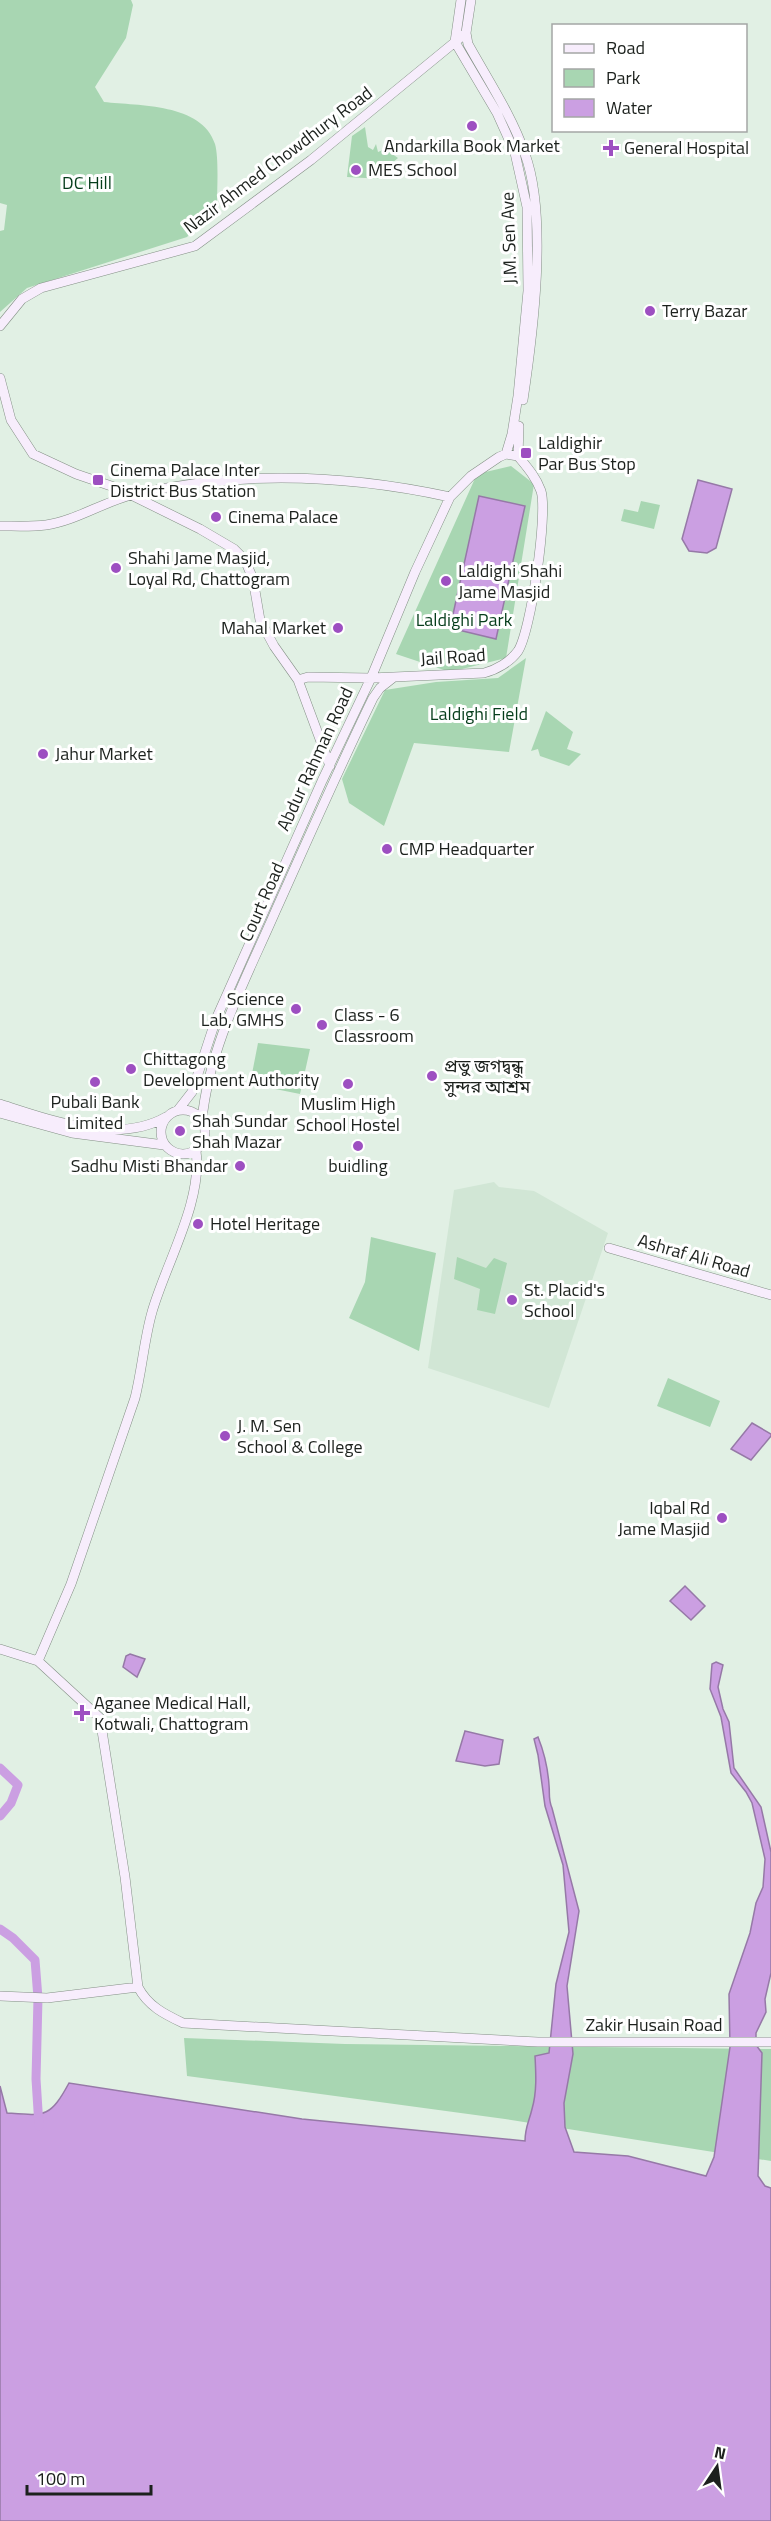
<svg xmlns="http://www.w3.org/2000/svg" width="771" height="2521" font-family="'Titillium Web','Noto Sans Bengali',sans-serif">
<rect width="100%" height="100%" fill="#e1f0e4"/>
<path fill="#d1e6d5" d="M494,1182L499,1187L534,1191L608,1233L549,1408L428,1368L454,1190Z"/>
<path fill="#a8d6b2" d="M0,0H131L133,5L126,38L95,87L104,102C139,106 202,103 215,144C219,158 217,190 217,205L187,237L27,288L0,312V231L4,230L7,205L0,203Z
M365,127L368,147L373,150L376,144L378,152L385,149L398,158L385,169L383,179L347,177L352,136Z
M511,466L534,484L506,658L450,672L396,654L477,474Z
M641,501L660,505L654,529L621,521L624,509L638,512Z
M526,658L509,752L414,743L384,826L349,803L342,779L385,690L436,682L498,678Z
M546,711L573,732L567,749L581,754L569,766L540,756L538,749L531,751Z
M258,1043L310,1049L300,1094L250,1084Z
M371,1237L436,1253L419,1351L349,1318L365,1282Z
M457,1257L486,1268L494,1258L507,1263L495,1314L477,1310L480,1289L454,1279Z
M668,1378L720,1401L710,1427L657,1406Z
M184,2038L345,2044L771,2049V2161L505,2119L187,2076Z"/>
<path fill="#cb9fe2" stroke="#9679a7" stroke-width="1.5" d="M698,480L732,489L716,548L707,553L689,551L682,539Z
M479,496L525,506L496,639L450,628Z
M752,1423L771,1434V1436L751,1460L731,1449Z
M685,1586L705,1606L691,1620L670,1601Z
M130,1654L145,1659L137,1677L123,1667L126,1656Z
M716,1662L723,1665L718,1687L723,1709L729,1722L734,1768L761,1807L771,1852V1973L765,1999L766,2012L756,2033V2045L762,2053L758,2176L765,2186L771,2188V2521H0V2086L7,2113C45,2116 50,2118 69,2083L302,2119L525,2141C525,2127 529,2122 532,2109C537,2092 536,2074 535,2056L549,2053L556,1984L569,1932L563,1865L545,1806L538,1755L534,1739L538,1737C544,1752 548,1769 549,1785C550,1794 548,1799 552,1808L579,1911L567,1986L573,2054L564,2103L565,2127L574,2152L628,2156L706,2176L714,2157L730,2047L729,1994L750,1933L756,1903L763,1887L765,1859L752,1803L746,1792L731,1773L721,1717L710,1689L712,1664Z
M465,1731L503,1740L499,1764L485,1766L456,1761Z"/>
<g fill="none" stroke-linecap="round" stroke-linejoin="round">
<path stroke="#cb9fe2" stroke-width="9" d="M0,1768L18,1785L11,1803L0,1816
M0,1929L13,1938L35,1960L38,1998L36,2079L39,2126"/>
<defs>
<path id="secondary" d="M461,0L455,42L497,113L515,153L527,207L528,291L518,396L512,434L506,454
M471,0L466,33L468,44C488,80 512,116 525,154C548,217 533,333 523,400
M0,326L22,299L41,288L195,246L311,160L466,33
M0,378L11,420L33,454L76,474L117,488L200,529L234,549L245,560L253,579L260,620L274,646L298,680L330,766
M518,456L519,426
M0,526C15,526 31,527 46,525C75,521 103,502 132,495C238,470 344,474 450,497
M298,680L308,677L371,678L484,673C496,670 510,662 518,651C531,631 548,513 541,491C536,477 527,467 518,456
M0,1104C50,1120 117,1145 166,1117
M161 1132a22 22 0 1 1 44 0a22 22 0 1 1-44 0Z
M178,1110L192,1092L216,1019L322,781L371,678L415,572L450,497L471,476L499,457L506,454L518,456
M0,1113L72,1133L164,1145
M202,1120C209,1046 247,977 276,910C308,839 339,768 373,698L380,688L394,677
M196,1151C203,1201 166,1263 152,1312C144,1340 142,1370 135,1398L71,1584L38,1661L100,1718L125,1877L138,1987C148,2006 164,2014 183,2023L538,2042H771
M609,1248L771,1295
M0,1649L38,1661
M0,1996L47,1998L138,1987"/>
</defs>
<use href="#secondary" stroke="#839085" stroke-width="10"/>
<use href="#secondary" stroke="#f7edfc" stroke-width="9"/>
</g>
<g fill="#9d4fc1" stroke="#fff" stroke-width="2">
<circle cx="472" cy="126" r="6"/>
<path d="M608 139h6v6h6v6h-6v6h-6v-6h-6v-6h6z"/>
<circle cx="356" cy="170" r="6"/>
<circle cx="650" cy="311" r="6"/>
<rect x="520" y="447" width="12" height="12" rx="3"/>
<rect x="92" y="474" width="12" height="12" rx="3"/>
<circle cx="216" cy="517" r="6"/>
<circle cx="116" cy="568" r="6"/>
<circle cx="446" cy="581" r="6"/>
<circle cx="338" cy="628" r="6"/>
<circle cx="43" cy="754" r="6"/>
<circle cx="387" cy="849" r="6"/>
<circle cx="296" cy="1009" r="6"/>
<circle cx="322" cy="1025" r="6"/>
<circle cx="131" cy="1069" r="6"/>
<circle cx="432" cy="1076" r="6"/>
<circle cx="95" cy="1082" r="6"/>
<circle cx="348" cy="1084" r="6"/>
<circle cx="180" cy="1131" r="6"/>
<circle cx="358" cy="1146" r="6"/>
<circle cx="240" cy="1166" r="6"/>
<circle cx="198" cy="1224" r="6"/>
<circle cx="512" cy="1300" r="6"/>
<circle cx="225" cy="1436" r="6"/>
<circle cx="722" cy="1518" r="6"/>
<path d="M79 1704h6v6h6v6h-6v6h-6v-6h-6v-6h6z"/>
</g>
<g text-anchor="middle" stroke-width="6" stroke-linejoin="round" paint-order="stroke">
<g font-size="18" fill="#1c211d" stroke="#fff" text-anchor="start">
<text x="472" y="152" text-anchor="middle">Andarkilla Book Market</text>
<text x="624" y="154">General Hospital</text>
<text x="368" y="176">MES School</text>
<text x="662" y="317">Terry Bazar</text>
<text x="538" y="449">Laldighir<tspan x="538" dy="21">Par Bus Stop</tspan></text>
<text x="110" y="476">Cinema Palace Inter<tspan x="110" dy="21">District Bus Station</tspan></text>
<text x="228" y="523">Cinema Palace</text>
<text x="128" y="564">Shahi Jame Masjid,<tspan x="128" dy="21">Loyal Rd, Chattogram</tspan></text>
<text x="458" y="577">Laldighi Shahi<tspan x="458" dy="21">Jame Masjid</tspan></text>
<text x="326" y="634" text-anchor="end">Mahal Market</text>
<text x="55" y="760">Jahur Market</text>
<text x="399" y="855">CMP Headquarter</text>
<text x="284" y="1005" text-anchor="end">Science<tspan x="284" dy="21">Lab, GMHS</tspan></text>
<text x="334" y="1021">Class - 6<tspan x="334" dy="21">Classroom</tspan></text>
<text x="143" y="1065">Chittagong<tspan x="143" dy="21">Development Authority</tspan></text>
<text x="444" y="1072">প্রভু জগদ্বন্ধু<tspan x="444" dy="21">সুন্দর আশ্রম</tspan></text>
<text x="95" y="1108" text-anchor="middle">Pubali Bank<tspan x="95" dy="21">Limited</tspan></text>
<text x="348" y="1110" text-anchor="middle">Muslim High<tspan x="348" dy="21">School Hostel</tspan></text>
<text x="192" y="1127">Shah Sundar<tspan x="192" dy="21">Shah Mazar</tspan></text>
<text x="228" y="1172" text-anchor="end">Sadhu Misti Bhandar</text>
<text x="358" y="1172" text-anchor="middle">buidling</text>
<text x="210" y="1230">Hotel Heritage</text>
<text x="524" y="1296">St. Placid's<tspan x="524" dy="21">School</tspan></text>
<text x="237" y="1432">J. M. Sen<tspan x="237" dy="21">School &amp; College</tspan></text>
<text x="710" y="1514" text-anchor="end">Iqbal Rd<tspan x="710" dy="21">Jame Masjid</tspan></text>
<text x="94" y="1709">Aganee Medical Hall,<tspan x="94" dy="21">Kotwali, Chattogram</tspan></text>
</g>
<g font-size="18" fill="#1c211d" stroke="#fff">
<text transform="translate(278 160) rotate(-37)" y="6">Nazir Ahmed Chowdhury Road</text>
<text transform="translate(509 238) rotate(-92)" y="6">J.M. Sen Ave</text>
<text transform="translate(453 657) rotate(-4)" y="6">Jail Road</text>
<text transform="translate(315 759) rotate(-65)" y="6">Abdur Rahman Road</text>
<text transform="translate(262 902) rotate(-66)" y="6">Court Road</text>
<text transform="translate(694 1256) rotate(16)" y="6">Ashraf Ali Road</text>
<text x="654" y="2031">Zakir Husain Road</text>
</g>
<g font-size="18" fill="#053d1b" stroke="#fff">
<text x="87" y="189">DC Hill</text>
<text x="464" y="626">Laldighi Park</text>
<text x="479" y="720">Laldighi Field</text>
</g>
</g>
<rect x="552" y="24" width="195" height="108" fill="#ffffff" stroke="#a4a6a5" stroke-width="1.5"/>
<rect x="564" y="44" width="30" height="9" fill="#f7edfc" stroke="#a4a6a5" stroke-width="1.5"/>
<text x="606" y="54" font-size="18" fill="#1c211d">Road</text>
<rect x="564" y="69" width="30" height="18" fill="#a8d6b2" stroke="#a4a6a5" stroke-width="1.5"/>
<text x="606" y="84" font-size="18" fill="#1c211d">Park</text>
<rect x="564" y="99" width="30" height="18" fill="#cb9fe2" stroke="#a4a6a5" stroke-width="1.5"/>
<text x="606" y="114" font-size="18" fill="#1c211d">Water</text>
<g transform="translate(717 2467) rotate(13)" stroke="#ffffff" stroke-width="4.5" paint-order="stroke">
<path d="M0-4.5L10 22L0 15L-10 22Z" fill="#1c211d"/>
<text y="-9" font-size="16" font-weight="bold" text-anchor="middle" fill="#1c211d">N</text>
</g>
<path d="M27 2485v9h124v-9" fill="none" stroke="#1c211d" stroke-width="3"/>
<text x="36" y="2485" font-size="18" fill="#1c211d" stroke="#ffffff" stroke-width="4.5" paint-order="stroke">100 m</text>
</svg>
